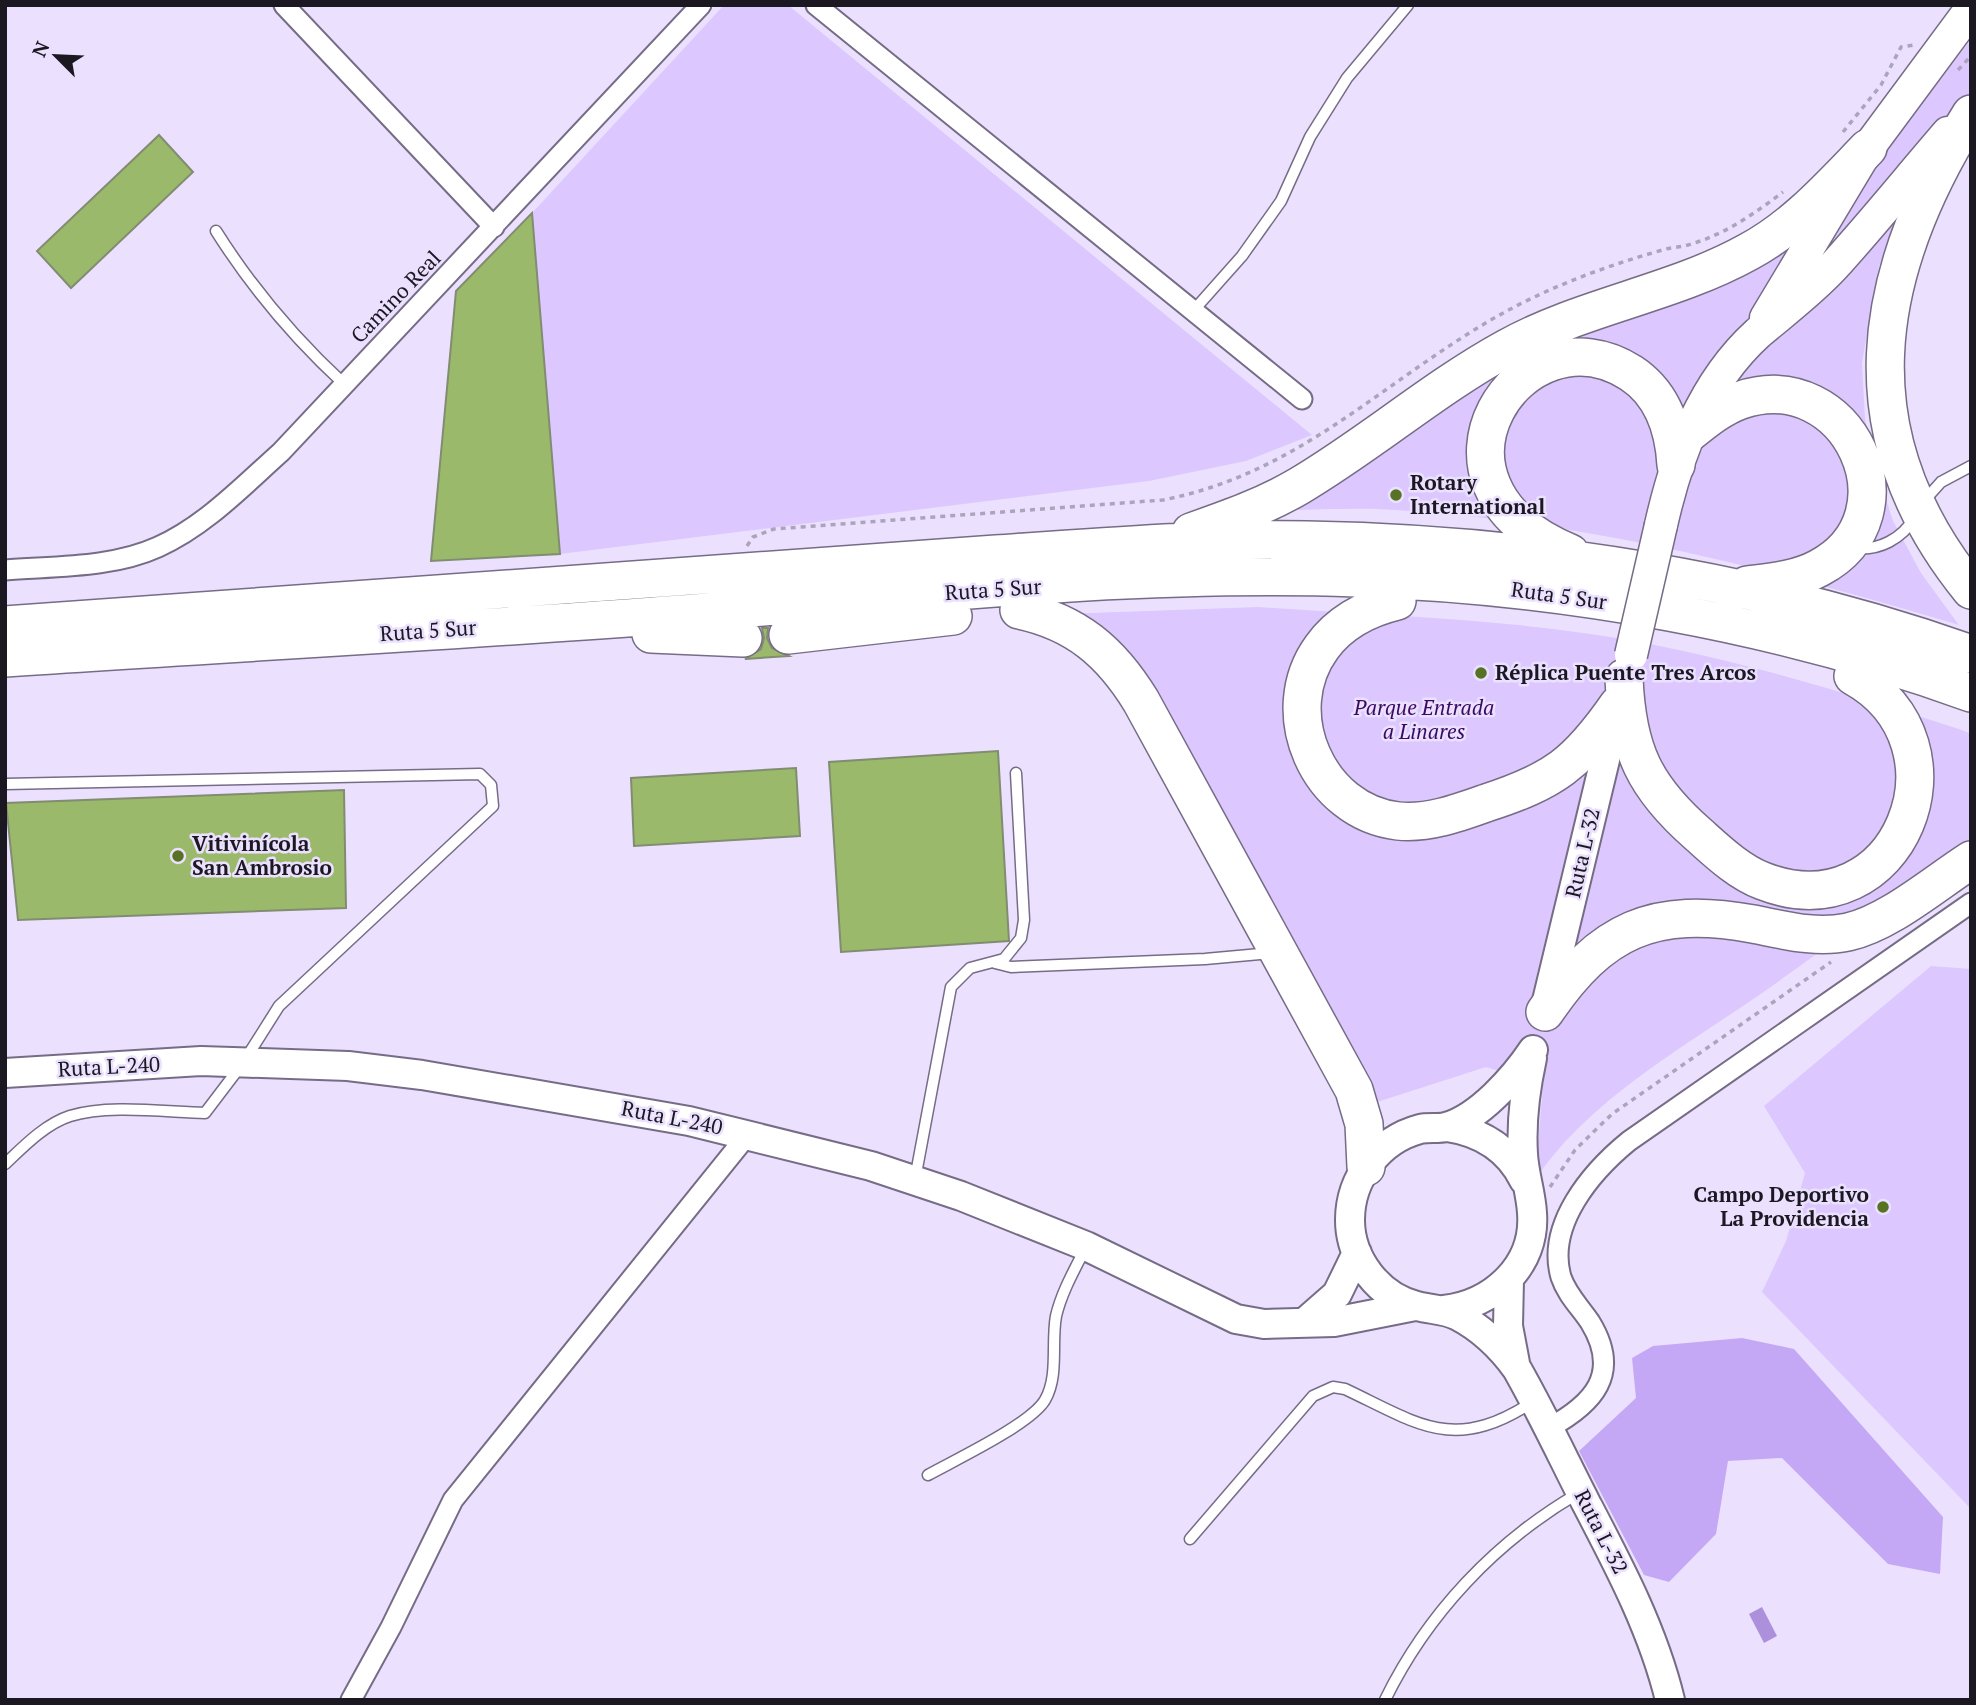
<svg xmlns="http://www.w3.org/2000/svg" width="1976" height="1705" font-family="'PT Serif',serif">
<rect width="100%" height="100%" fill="#ebe1ff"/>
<path fill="#dcc8fe" d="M724,5H788L1312,435L1246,461L1149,481L560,554L532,213Z
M1971,40V92L1916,158L1799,283L1886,145Z
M1924,173L1879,266L1862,363L1865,419L1877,471L1893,521L1921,573L1959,625C1770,568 1576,519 1378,509C1341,508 1304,510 1267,511L1525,353L1602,325L1669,307L1741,273L1805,229L1773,273L1803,306Z
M1259,607C1385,616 1521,619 1645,643C1753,664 1857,696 1962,730L1971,734V838C1902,889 1835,942 1765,991C1686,1046 1589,1099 1535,1180L1543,1085L1486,1067L1374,1103L1149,696L1063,614Z
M1931,966L1971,969V1509L1762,1292L1786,1241L1805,1173L1764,1106Z"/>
<path fill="#c5a8f5" d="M1742,1338L1794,1349L1943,1517L1940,1574L1888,1564L1782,1458L1728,1461L1716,1534L1669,1582L1644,1575L1579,1451L1636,1398L1632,1358L1653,1346Z"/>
<path fill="#ad90db" d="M1762,1607L1777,1636L1764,1643L1749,1614Z"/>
<path fill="#9bb96a" stroke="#818c71" stroke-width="2" d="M159,135L193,172L71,288L37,251Z
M532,213L560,554L431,561L456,291Z
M762,628H768L767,638L772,648L789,656L745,659L761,649L764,638Z
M998,751L1009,941L841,952L829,762Z
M796,768L800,836L634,846L631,778Z
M344,790L346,908L18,920L6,803Z"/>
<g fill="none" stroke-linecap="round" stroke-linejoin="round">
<defs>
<path id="lane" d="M216,231C252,288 295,339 344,384
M1194,310L1242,256L1281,201L1310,137L1347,78L1408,5
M1924,501L1941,482L1971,466
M1854,548C1879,551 1902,539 1915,517
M5,784L480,774L491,785L493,806L279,1006L243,1063L205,1113C166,1112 108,1104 70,1116C45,1124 23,1147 5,1164
M995,963L1011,967L1205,959L1271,953
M915,1179L951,987L970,968L1004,959L1021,938L1024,920L1016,773
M928,1475C955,1460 1031,1424 1045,1400C1059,1376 1051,1343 1056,1316C1062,1291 1075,1269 1086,1247
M1190,1539L1313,1396L1333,1387L1345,1389C1419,1424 1453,1453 1531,1403
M1385,1700C1427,1614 1495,1542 1577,1494"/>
<path id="street" d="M284,5L494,227
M816,5L1302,399
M5,570C55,566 112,568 158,547C205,526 243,486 281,452L701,5
M1549,1428C1593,1404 1622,1374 1590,1322C1580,1307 1567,1295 1561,1277C1546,1225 1591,1172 1629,1141L1971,903
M351,1700L391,1627L453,1500L749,1133"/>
<path id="secondary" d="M1546,1005L1616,714
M1533,1050C1515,1077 1479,1118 1446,1127C1438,1129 1428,1127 1420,1129C1379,1140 1350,1178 1350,1220C1350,1259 1379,1297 1417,1306C1432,1310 1445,1309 1458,1316C1483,1329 1501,1347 1517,1369C1542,1413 1563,1458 1586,1503C1619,1566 1653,1630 1670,1700
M5,1073L201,1061L348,1066L422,1075L689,1121L871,1166L961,1196L1086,1246L1236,1319L1264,1324L1334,1322L1415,1306
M1447,1127C1481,1132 1508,1148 1524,1180
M1509,1280L1508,1326L1515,1363
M1444,1310C1494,1304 1536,1265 1532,1213C1531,1193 1524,1174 1523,1154C1521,1122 1525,1090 1532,1058
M1305,1322L1337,1294L1357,1253"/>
<path id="primary" d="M1766,318L1868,148L1971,9
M1661,525C1677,454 1703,383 1758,333C1784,311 1811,291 1834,266C1873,223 1910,177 1948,133"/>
<path id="highway" d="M1971,114C1870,275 1844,434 1971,590
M1688,434C1704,421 1721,407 1741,400C1848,364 1919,515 1819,568C1797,580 1771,582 1747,585
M1191,532C1228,519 1265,506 1299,486C1370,444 1434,388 1507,348C1583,306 1672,294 1748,252C1795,227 1831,186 1868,148
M1570,553C1399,483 1523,303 1631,373C1663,394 1674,429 1676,465
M1397,601C1368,608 1340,622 1322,647C1274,712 1318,812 1398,821C1428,824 1458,813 1486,803C1554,781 1577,764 1618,705
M1019,610C1076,622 1111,652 1141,701L1354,1090L1364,1124L1366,1167
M5,625L996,554C1100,547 1204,538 1307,540C1531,544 1759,579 1971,654
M651,634L743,638
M788,635L953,616
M5,658C230,643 456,631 681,614C905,596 1132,570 1356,578C1562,585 1777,623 1971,693
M1624,678C1627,750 1644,787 1699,835C1718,852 1739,872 1763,881C1899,934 1976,744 1853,676
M1545,1012C1601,929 1654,906 1753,924C1784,930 1816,939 1848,932C1889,923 1935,883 1971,860"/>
</defs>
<use href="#lane" stroke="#766c86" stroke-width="13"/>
<use href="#street" stroke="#766c86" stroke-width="23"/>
<use href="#secondary" stroke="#766c86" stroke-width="32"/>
<use href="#primary" stroke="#766c86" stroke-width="35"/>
<use href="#highway" stroke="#766c86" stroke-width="40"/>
<path stroke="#aca4bc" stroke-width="3.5" stroke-dasharray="5 5" stroke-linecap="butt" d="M1958,70L1971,56
M1843,132L1881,85L1901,47L1914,45
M747,546L753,537L774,529L1163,500C1310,471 1394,368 1522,303C1568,280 1616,263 1666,249C1674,247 1683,247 1691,244C1726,234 1755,213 1783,192
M1550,1187L1575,1150L1612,1114L1831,962"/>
<use href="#lane" stroke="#fff" stroke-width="10"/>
<use href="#street" stroke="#fff" stroke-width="19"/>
<use href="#secondary" stroke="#fff" stroke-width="28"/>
<use href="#primary" stroke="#fff" stroke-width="32"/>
<use href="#highway" stroke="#fff" stroke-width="37"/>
<defs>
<path id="primary-bridge" d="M1631,655L1661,525"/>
</defs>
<use href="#primary-bridge" stroke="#766c86" stroke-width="35" stroke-linecap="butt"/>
<use href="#primary-bridge" stroke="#fff" stroke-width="32"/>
</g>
<g fill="#587225" stroke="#ebe1ff" stroke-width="2.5">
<circle cx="1396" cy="495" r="7"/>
<circle cx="1481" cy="673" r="7"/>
<circle cx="178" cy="856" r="7"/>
<circle cx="1883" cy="1207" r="7"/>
</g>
<g text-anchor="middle" stroke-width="5" stroke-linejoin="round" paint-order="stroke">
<g font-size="21" fill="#1b1822" stroke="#ebe1ff">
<text transform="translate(396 297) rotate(-46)" y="7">Camino Real</text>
<text transform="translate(993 590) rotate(-4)" y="7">Ruta 5 Sur</text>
<text transform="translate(1559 596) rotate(8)" y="7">Ruta 5 Sur</text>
<text transform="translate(428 631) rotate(-4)" y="7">Ruta 5 Sur</text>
<text transform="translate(1583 853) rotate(-77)" y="7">Ruta L-32</text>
<text transform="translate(109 1067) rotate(-3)" y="7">Ruta L-240</text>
<text transform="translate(672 1118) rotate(11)" y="7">Ruta L-240</text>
<text transform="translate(1601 1532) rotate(63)" y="7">Ruta L-32</text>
</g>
<g font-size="21" font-weight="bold" fill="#1b1822" stroke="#ebe1ff" text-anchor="start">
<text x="1410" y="490">Rotary<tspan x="1410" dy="24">International</tspan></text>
<text x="1495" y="680">Réplica Puente Tres Arcos</text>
<text x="192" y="851">Vitivinícola<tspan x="192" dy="24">San Ambrosio</tspan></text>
<text x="1869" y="1202" text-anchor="end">Campo Deportivo<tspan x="1869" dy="24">La Providencia</tspan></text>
</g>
<g font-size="21" font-style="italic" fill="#3a0964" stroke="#ebe1ff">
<text x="1424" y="715">Parque Entrada<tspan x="1424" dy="24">a Linares</tspan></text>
</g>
</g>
<rect width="1976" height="1705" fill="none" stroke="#1b1822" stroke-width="14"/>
<g transform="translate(56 56) rotate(294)" stroke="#ebe1ff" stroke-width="5" paint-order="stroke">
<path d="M0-5L12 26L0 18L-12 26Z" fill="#1b1822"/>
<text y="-10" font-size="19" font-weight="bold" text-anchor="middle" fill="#1b1822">N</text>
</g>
</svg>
